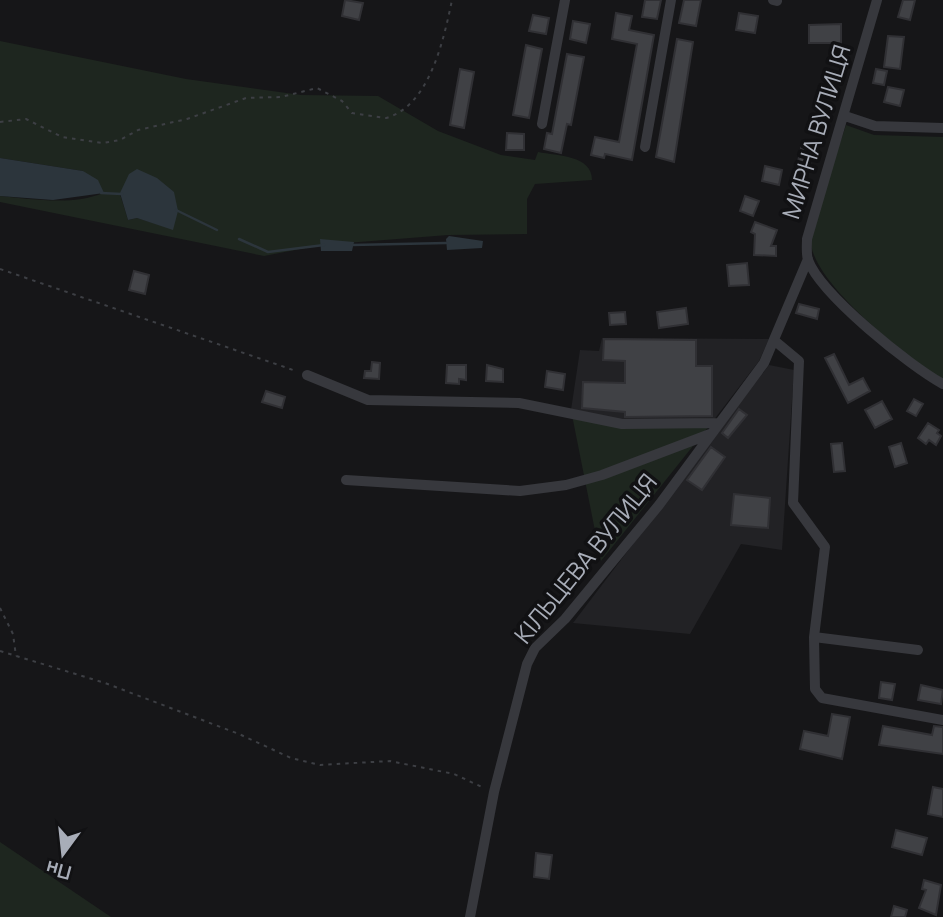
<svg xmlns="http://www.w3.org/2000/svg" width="943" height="917" font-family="Manrope,sans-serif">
<rect width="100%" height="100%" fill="#161618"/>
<path fill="#222225" d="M602,338L769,339L759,361L713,421H623L571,410L580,350L599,351Z
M769,365L794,370L782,550L741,544L690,634L573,623Z"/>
<path fill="#1e261f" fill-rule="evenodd" d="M0,41L186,79L301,95L378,96L438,131L501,155L535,160L538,152C558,156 592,155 592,180L535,184L527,199V234L448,235L321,245L264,256L0,202V196C33,199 72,206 103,193L83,171L0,158ZM120,194L173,229L137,218L128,220Z
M846,125L874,135L943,137V379C909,360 806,278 811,238C816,202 835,160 846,125Z
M571,410L623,421H713L601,561Z
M0,842L111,917H0Z"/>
<path fill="#2c353c" d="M0,158L83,171L98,180L104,193L53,200L0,196Z
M137,169L157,178L174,192L178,211L173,230L137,218L128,220L120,193L129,174Z
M449,236L483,241L482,248L447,250L446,239Z
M320,239L354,242L352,251H321Z"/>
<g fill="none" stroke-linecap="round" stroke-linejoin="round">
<path stroke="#2c353c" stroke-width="2.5" d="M101,193L122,194
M176,210L217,230
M239,239L268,252L324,245
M352,245L446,243"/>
</g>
<path fill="#404145" stroke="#303034" stroke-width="2" d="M345,0L363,3L359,20L342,16Z
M645,0H661L657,19L642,17Z
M684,0H701L696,26L679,23Z
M903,0H915L910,20L898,17Z
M616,13L632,16L629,30L654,35L632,160L605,154L604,158L591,155L595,137L619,142L637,44L612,39Z
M739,13L758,16L755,33L736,30Z
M533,15L549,18L546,34L529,31Z
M573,21L590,24L586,43L570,39Z
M841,24V43H809V25Z
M888,36L904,37L900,69L884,67Z
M677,39L693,42L674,162L656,157Z
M526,45L542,49L529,118L513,115Z
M567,54L584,57L571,125L567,124L561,153L544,149L547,133L552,134Z
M460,69L474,72L464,128L450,125Z
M876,69L887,71L884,85L873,83Z
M888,87L904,90L900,106L884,102Z
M507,133L524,134V150H506Z
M802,144L814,147L809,169L797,166Z
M765,166L782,170L779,185L762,181Z
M745,196L759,201L753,216L740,211Z
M755,222L777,230L771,246H776V256L754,255L755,234L751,232Z
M747,263L749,285L729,286L727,265Z
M134,271L149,275L145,294L129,290Z
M799,304L819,309L817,319L796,313Z
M686,308L688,324L659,328L657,312Z
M625,312L626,324L610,325L609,313Z
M604,339L696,340V366H712V416L625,417V412L582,408L583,382L625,383V361L603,360Z
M834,354L849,385L863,378L870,391L848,403L825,358Z
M372,362L380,363L379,379L364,378L365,371H371Z
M447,365H466V380L459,379V384L446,383Z
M487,365L503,369V382L486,381Z
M547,371L565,374L563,390L545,387Z
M266,391L285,397L282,408L262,402Z
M914,399L923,404L916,416L907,411Z
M882,401L892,419L875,428L865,410Z
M739,409L747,415L728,438L722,433Z
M928,423L939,430L937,433L941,436L936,445L929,440L926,444L918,438Z
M842,443L845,471L834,472L831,444Z
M901,443L907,463L895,467L889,447Z
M711,447L725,457L702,490L687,480Z
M734,494L770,498L768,528L731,525Z
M881,682L895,684L892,700L879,698Z
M921,685L943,690L941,704L918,700Z
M832,714L850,717L842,759L800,749L804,731L828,736Z
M883,726L932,735L934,726L943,727V754L879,745Z
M933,787L943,789V817L928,814Z
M896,830L927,838L922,855L892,847Z
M536,853L552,855L549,879L534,877Z
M924,880L941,885L936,915L919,908L926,890L922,889Z
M894,906L907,910L905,917H891Z"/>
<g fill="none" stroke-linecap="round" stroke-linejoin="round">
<path stroke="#3d3f44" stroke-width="2" stroke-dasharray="3.5 5" stroke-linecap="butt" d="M0,122L26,119L62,137L103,143L120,140L138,130L187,119L246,98L281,97L317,88L342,101L352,113L386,118C430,106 444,38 452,0
M0,269L296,371
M0,608L13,634L16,656
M0,651L105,683L239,734L291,758L320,765L390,761L454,774L484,788"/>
<path stroke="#37383d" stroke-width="10" d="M773,0L777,1
M877,0L807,239C807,245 806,254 808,260C821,295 910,366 943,384
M845,116L875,126L943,128
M542,124L565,0
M645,147L671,0
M775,341L799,361L793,503L825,547L814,637
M307,375L368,400L519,403L622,424L719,423
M346,480L520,491L566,485L602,475L710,434
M918,650L814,637L815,689L822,698L943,720
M470,917L494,792L527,664L535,648L565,619L659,505L764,363L808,259"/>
</g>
<g text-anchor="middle" stroke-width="7" stroke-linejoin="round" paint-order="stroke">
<g font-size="24" fill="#a8adb8" stroke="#111113">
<text transform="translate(817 132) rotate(-73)" y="8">МИРНА ВУЛИЦЯ</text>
<text transform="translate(586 559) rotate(-51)" y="8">КІЛЬЦЕВА ВУЛИЦЯ</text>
</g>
</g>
<g transform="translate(63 854) rotate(195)" stroke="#111113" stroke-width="5" paint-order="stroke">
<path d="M0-5L12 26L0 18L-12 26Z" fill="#a8adb8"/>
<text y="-10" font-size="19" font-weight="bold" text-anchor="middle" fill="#a8adb8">Пн</text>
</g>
</svg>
